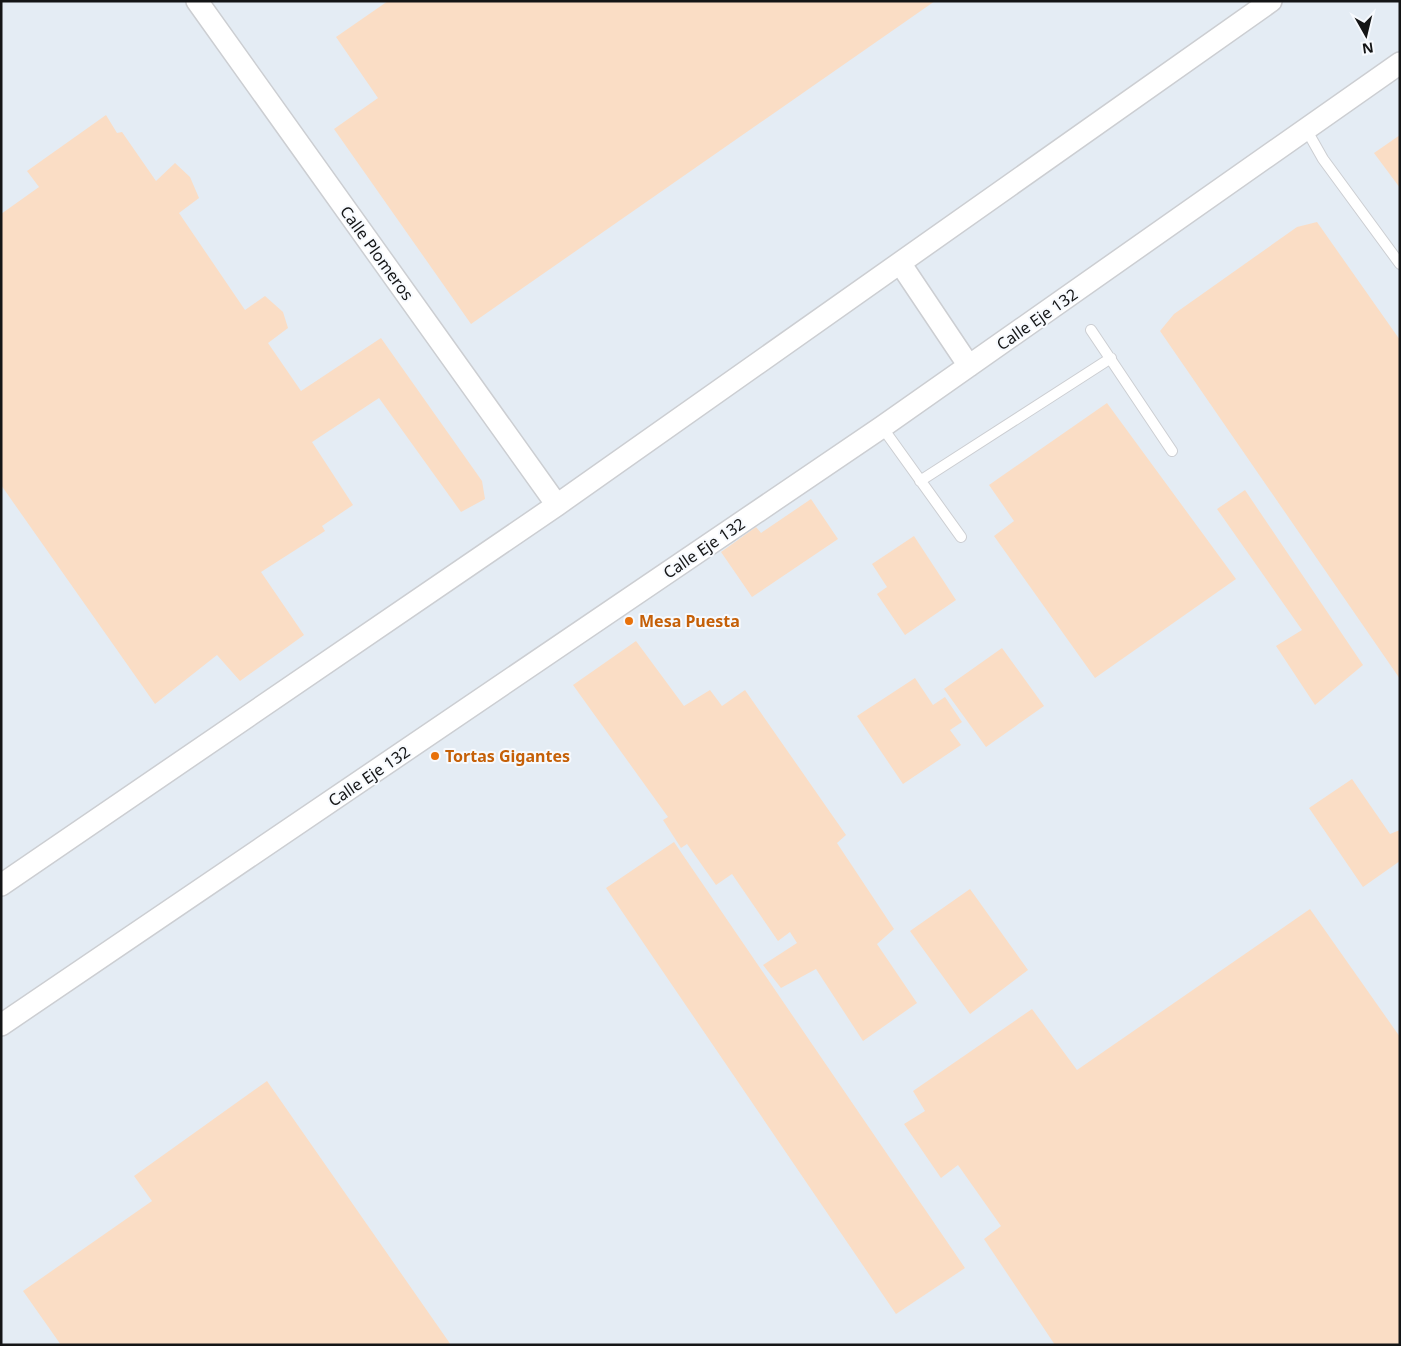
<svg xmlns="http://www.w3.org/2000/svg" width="1401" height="1346" font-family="'Noto Sans',sans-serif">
<rect width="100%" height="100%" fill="#f7fafe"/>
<path fill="#e4ecf4" d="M1,1H1400V1345H1Z"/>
<path fill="#faddc5" d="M388,1H935L471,324L334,129L378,98L336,37Z
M106,115L117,133L122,132L156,181L175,163L190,177L199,198L179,213L245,310L265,296L283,312L288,328L268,343L301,391L381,338L482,481L485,499L461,512L379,398L312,442L353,505L322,526L325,531L261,572L304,635L240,681L217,655L155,704L1,485V214L39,187L27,171Z
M1400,135V188L1374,153Z
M1317,222L1400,340V679L1160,331L1174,314L1297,227Z
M1107,403L1236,579L1095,678L994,536L1014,521L989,485Z
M1245,490L1363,665L1315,705L1276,646L1302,630L1217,509Z
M811,499L838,539L752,597L721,552L756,527L761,533Z
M914,536L956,600L905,635L877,594L887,587L872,564Z
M636,641L684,706L710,690L722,706L745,690L846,835L837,843L894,929L877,944L917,1003L863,1041L816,969L781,988L763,965L797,943L790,932L778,941L732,874L716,885L687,844L681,848L663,820L668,817L573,685Z
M1002,648L1044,706L986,747L944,689Z
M915,678L933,705L945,697L962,722L950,730L961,745L903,784L857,716Z
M1352,779L1390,834L1400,830V861L1363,887L1309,808Z
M674,842L965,1268L896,1314L606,888Z
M970,889L1028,970L970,1014L910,931Z
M1310,909L1400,1037V1345H1055L984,1239L1001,1226L958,1165L941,1178L904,1124L925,1111L913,1091L1032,1009L1077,1070Z
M267,1081L451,1345H61L23,1291L152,1201L134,1176Z"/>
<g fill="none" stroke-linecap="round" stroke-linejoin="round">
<defs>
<path id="service" d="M1306,129L1323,159L1400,264
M1091,330L1172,451
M882,427L961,537
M920,481L1111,358"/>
<path id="minor" d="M197,1L557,505
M900,263L969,366
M1,885L557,505L1271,1
M1,1025L882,427L1400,63"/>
</defs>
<use href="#service" stroke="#ccced2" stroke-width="12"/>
<use href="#minor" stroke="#ccced2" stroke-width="24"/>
<use href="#service" stroke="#fff" stroke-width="10"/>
<use href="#minor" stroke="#fff" stroke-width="21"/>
</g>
<g fill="#e8710a" stroke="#f7fafe" stroke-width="2">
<circle cx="629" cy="621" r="5"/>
<circle cx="435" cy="756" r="5"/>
</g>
<g text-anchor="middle" stroke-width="4" stroke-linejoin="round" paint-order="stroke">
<g font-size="16" fill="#141516" stroke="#f7fafe">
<text transform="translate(377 253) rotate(54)" y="6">Calle Plomeros</text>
<text transform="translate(1037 319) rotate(-35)" y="6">Calle Eje 132</text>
<text transform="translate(704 548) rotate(-34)" y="6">Calle Eje 132</text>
<text transform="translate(369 776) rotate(-34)" y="6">Calle Eje 132</text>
</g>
<g font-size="16" font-weight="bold" fill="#c56008" stroke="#f7fafe" text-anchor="start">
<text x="639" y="627">Mesa Puesta</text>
<text x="445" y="762">Tortas Gigantes</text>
</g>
</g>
<rect width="1401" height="1346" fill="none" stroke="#141516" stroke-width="5"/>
<g transform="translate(1366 35) rotate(172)" stroke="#f7fafe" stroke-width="4" paint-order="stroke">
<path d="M0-4L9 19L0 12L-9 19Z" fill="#141516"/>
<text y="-8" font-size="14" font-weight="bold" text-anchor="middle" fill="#141516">N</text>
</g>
</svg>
